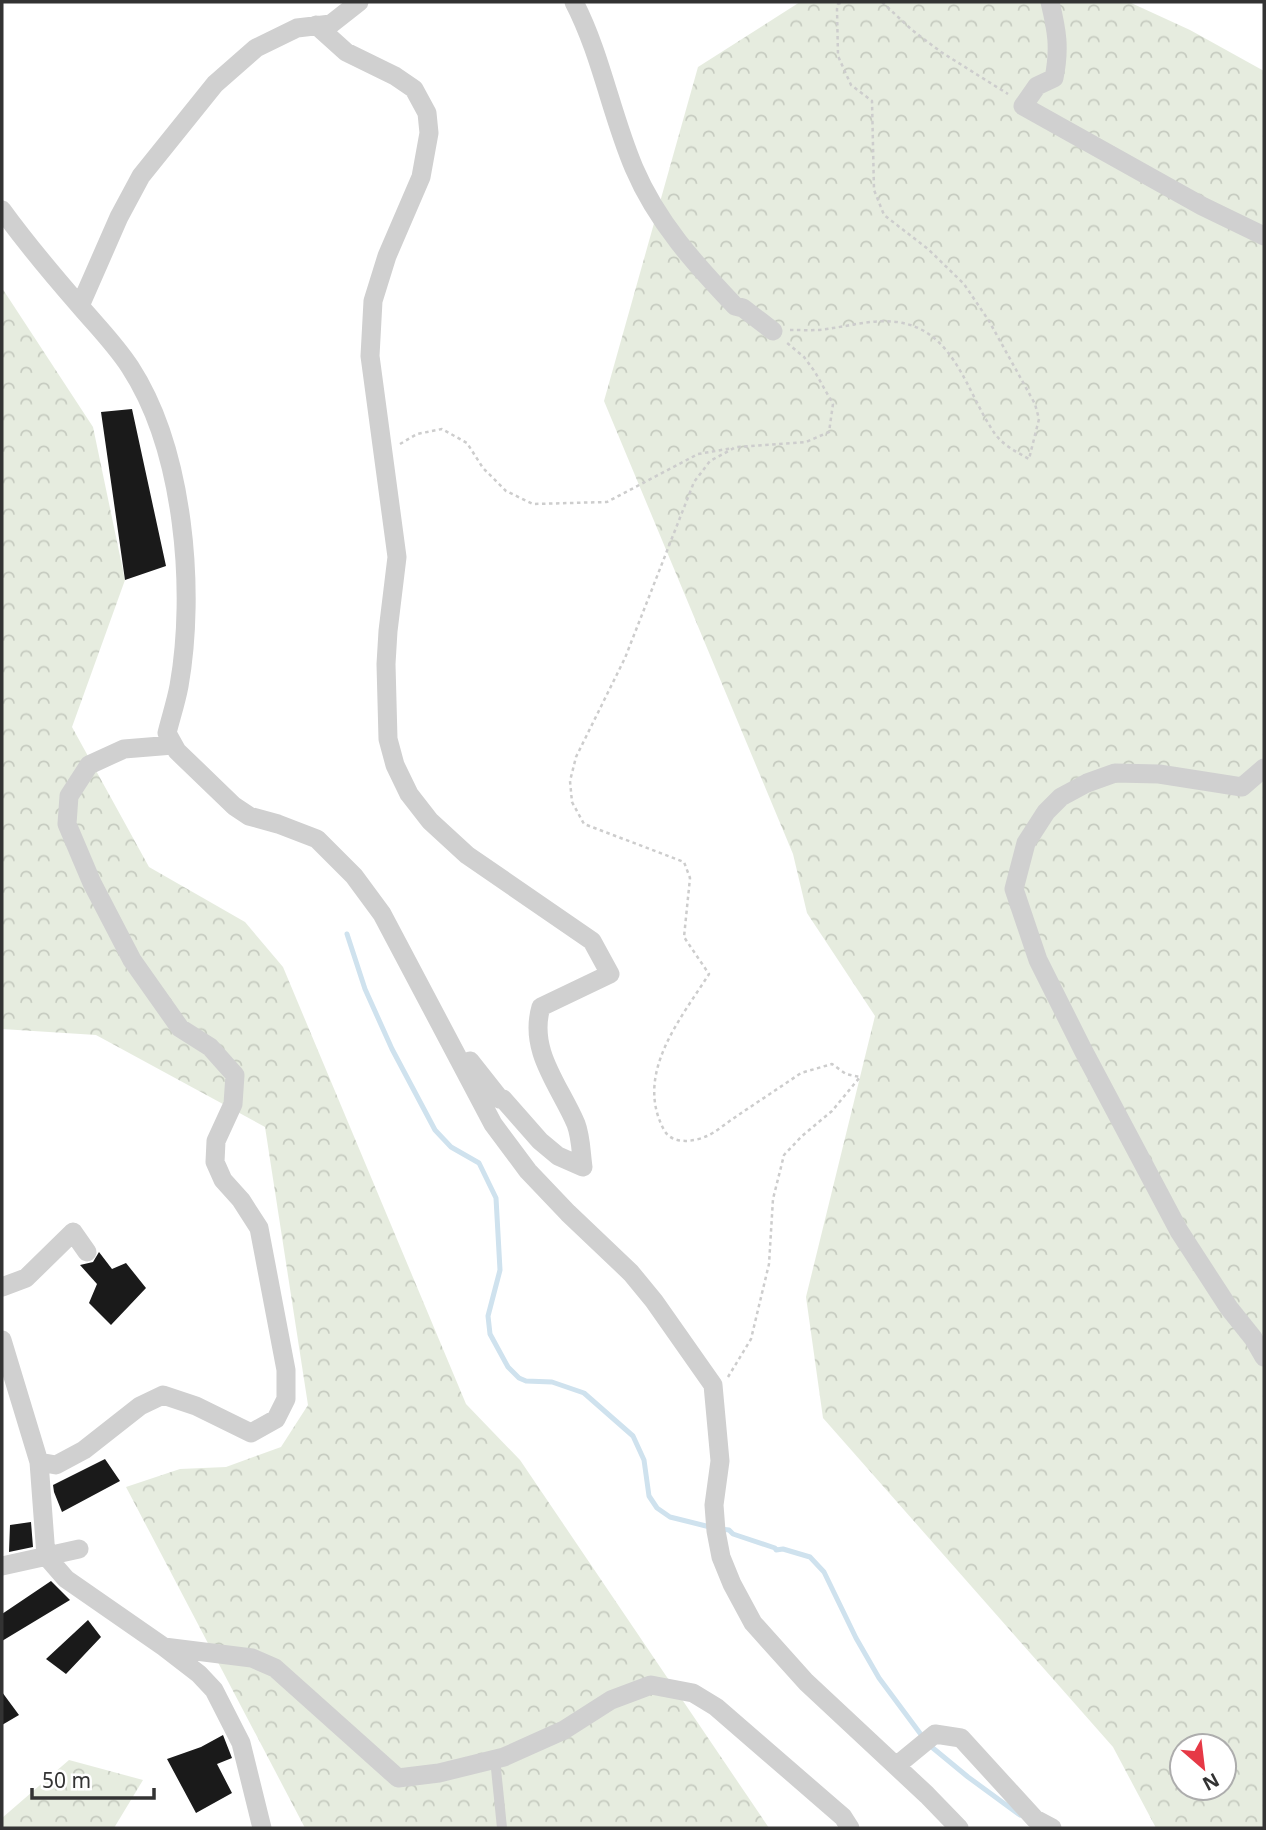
<svg xmlns="http://www.w3.org/2000/svg" width="1266" height="1830" font-family="'Noto Sans',sans-serif">
<defs>
<pattern id="forest-crowns" width="20" height="18" patternUnits="userSpaceOnUse" patternTransform="scale(1.75)"><rect width="20" height="18" fill="#e6ecdf"/><path d="M2 6a3 3 0 1 1 6 0M12 15a3 3 0 1 1 6 0" fill="none" stroke="#c6cbc0"/></pattern>
</defs>
<rect width="100%" height="100%" fill="#fff"/>
<path fill="url(#forest-crowns)" fill-rule="evenodd" d="M800,2H1129L1190,30L1264,71V1828H1156L1113,1747L823,1418L806,1297L875,1016L807,913L793,854L604,401L698,67ZM1182,1746H1224V1788H1182Z
M2,288L93,427L125,580L72,727L149,867L245,922L283,967L466,1404L520,1460L769,1828H305L126,1487L180,1469L226,1467L281,1447L308,1405L265,1127L96,1035L2,1029Z
M69,1760L143,1780L114,1828H2V1818Z"/>
<g fill="none" stroke-linecap="round" stroke-linejoin="round">
<path stroke="#cfe2ee" stroke-width="5" d="M347,934L365,989L392,1049L435,1130L451,1147L479,1163L496,1198L500,1270L488,1316L490,1334L508,1367L519,1378L526,1381L552,1382L584,1393L633,1436L644,1460L649,1496L657,1508L670,1517L710,1527
M720,1529L729,1530L733,1534L775,1548L776,1550L783,1549L810,1557L824,1572L856,1638L879,1678L928,1744L968,1777L1020,1815"/>
</g>
<path fill="#1a1a1a" d="M132,409L166,566L125,580L101,412Z
M99,1252L112,1269L126,1263L146,1288L111,1325L89,1303L97,1284L80,1265L93,1262Z
M105,1459L120,1481L62,1512L54,1492L53,1485Z
M31,1522L33,1547L9,1552L10,1525Z
M51,1581L70,1600L2,1641V1614Z
M88,1620L101,1637L66,1674L46,1659Z
M2,1692L19,1715L2,1725Z
M223,1735L232,1758L217,1764L232,1793L196,1813L167,1759L201,1747Z"/>
<g fill="none" stroke-linecap="round" stroke-linejoin="round">
<path stroke="#cdcdcd" stroke-width="2.5" stroke-dasharray="3.5 3.5" stroke-linecap="butt" d="M882,2L912,30L941,52L1008,94
M790,330C804,330 819,331 833,328C854,325 875,319 897,322C955,330 966,392 995,434C1004,446 1017,452 1029,459L1039,419L1035,404L989,321L964,284L928,249L884,215L874,190L872,101L851,85L838,56L837,9L838,4L843,2
M400,444L417,434L442,429L467,443L483,468L506,491L533,504L607,502L698,454L733,448
M728,1377L751,1339L769,1264L773,1199L784,1155L802,1136L832,1111L860,1077L846,1074L832,1064L801,1073C779,1088 756,1103 734,1118C725,1124 716,1132 707,1136C694,1142 672,1145 664,1130C634,1074 680,1020 709,974L684,937L690,878L684,862L584,824L572,802L570,781L576,757L625,658L694,482L710,461L736,447L806,442L829,432L833,404L815,372L804,357L786,342"/>
<path stroke="#d0d0d0" stroke-width="10" d="M495,1759L502,1828"/>
<path stroke="#d0d0d0" stroke-width="19" d="M574,2C601,54 611,114 634,168C657,222 695,264 735,306L743,308L773,331
M1050,2C1057,31 1060,48 1054,78L1037,86L1023,106L1202,206L1264,236
M316,25L346,52L395,76L414,89L427,113L429,133L421,177L387,256L373,301L370,356L397,557L388,631L386,664L388,739L395,765L409,794L430,821L467,855L592,941L610,974L541,1007C528,1051 560,1086 576,1124C581,1137 581,1153 583,1167L558,1156L540,1141L503,1099H500L470,1061
M2,210C26,243 52,274 79,305C96,325 115,344 130,367C184,450 196,590 179,686C176,702 171,717 167,733L177,751L234,806L249,816L278,824L317,839L354,876L382,914L493,1124L528,1171L568,1213L631,1273L654,1301L713,1385L720,1461L714,1505L716,1531L721,1557L732,1584L753,1623L806,1682L927,1795L959,1828
M80,306L119,217L141,176L215,84L256,48L297,28L331,24L359,2
M1264,768L1242,787L1159,774L1115,773L1087,783L1061,797L1046,812L1026,843L1014,889L1038,960L1083,1050L1179,1231L1229,1308L1253,1338L1264,1357
M2,1287L26,1278L73,1232L87,1252
M2,1340L39,1462L46,1556L66,1579L164,1647L199,1674L214,1690L241,1743L262,1828
M39,1462L56,1465L84,1450L140,1406L163,1395L196,1406L251,1433L276,1419L286,1399V1370L259,1228L241,1200L223,1180L215,1162L216,1141L233,1104L235,1075L210,1047L180,1028L132,960L92,883L67,824L69,796L89,765L124,749L173,745
M2,1566L79,1549
M164,1647L252,1658L275,1668L398,1778L439,1773L504,1757L564,1730L611,1700L651,1685L693,1693L716,1707L843,1817L850,1828
M896,1766L935,1734L961,1738L1035,1819L1052,1828"/>
</g>
<rect width="1266" height="1830" fill="none" stroke="#333333" stroke-width="7"/>
<g transform="translate(1203 1767) rotate(152)"><circle r="33" fill="#ffffff" stroke="#adadad" stroke-width="2"/>
<path d="M0-5L12 26L0 18L-12 26Z" fill="#e63946"/>
<text y="-10" font-size="19" font-weight="bold" text-anchor="middle" fill="#333333">N</text>
</g>
<path d="M32 1788v10h122v-10" fill="none" stroke="#333333" stroke-width="3.5"/>
<text x="42" y="1788" font-size="21" fill="#333333" stroke="#ffffff" stroke-width="5" paint-order="stroke">50 m</text>
</svg>
